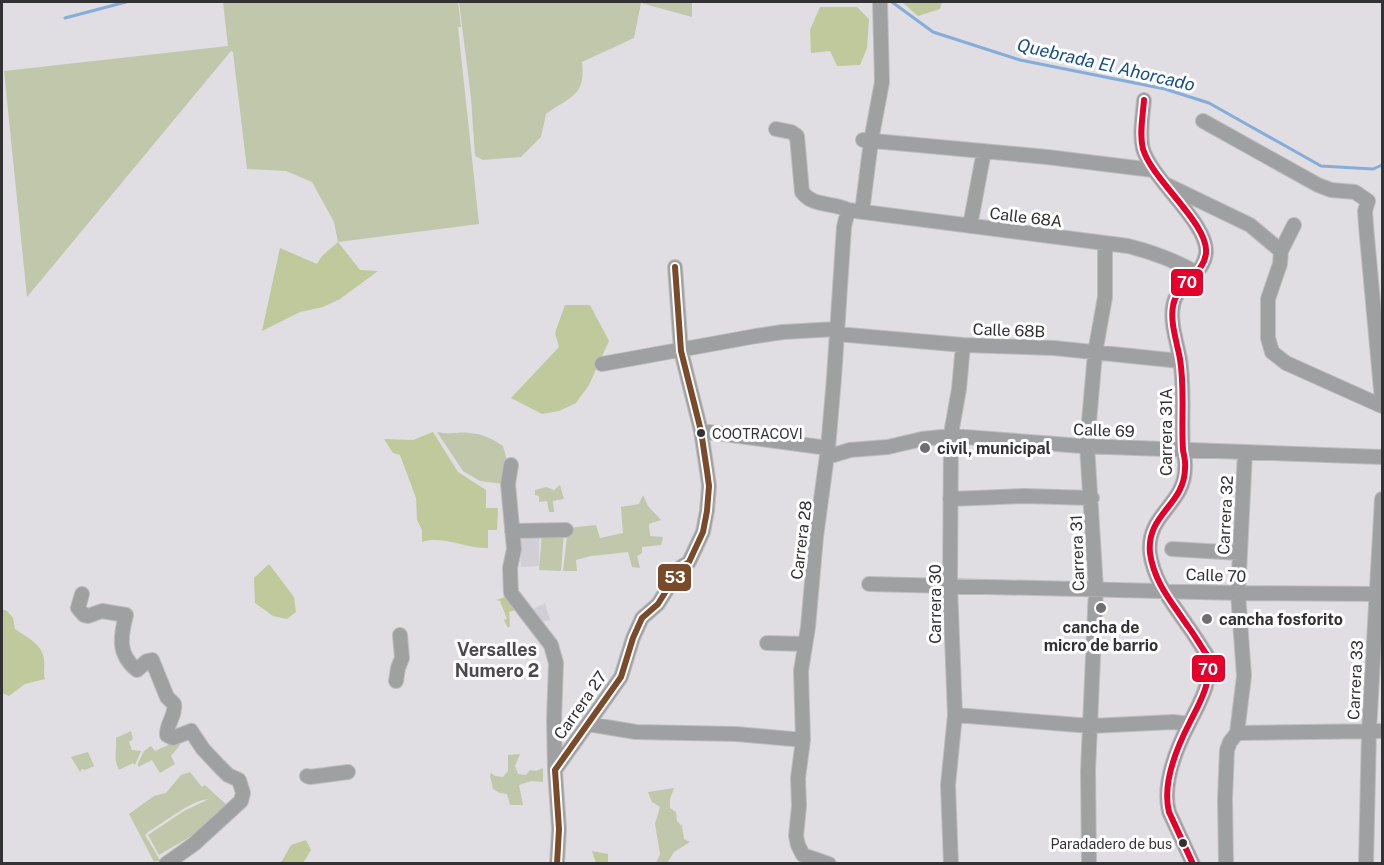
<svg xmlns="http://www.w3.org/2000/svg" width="1384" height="865" font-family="'Public Sans',sans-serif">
<rect width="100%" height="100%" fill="#e0dee2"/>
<path fill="#d2ced6" d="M539,533V566L521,567L519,534Z
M545,603L550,620L538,622L533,609Z"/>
<path fill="#c0c7aa" d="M223,2H458L461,27H458L479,224L338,242L334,222L312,182L286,171L247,169L233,52L231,51L27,297L4,71L228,46Z
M459,2H692V17L641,3L634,38L582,62C586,97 570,96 546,114L541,137L521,157L483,160L475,156L471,98Z
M437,432C445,434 449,433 456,433C475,431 488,436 503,446L508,464L504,484L480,481L463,471Z
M560,485L564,499L553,501L554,512H549L547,501L539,502V496L535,495V490L546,487L554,490Z
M643,495L648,506L661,520L649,524L650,536L663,537L661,545L642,547V553L637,556L640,568L632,567L628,552L591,556L576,560L577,571H563L568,528L596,525L600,538L623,533L621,507L639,504Z
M542,532H564L561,571L539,570Z
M131,731L133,739L129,742L132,750L141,751L135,765L133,763L119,770C113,759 117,750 116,738Z
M170,742L179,743L180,745L171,756L175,764L160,773L152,760L138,767V763L144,751L151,746L155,751L168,745Z
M88,752L94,766L85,770L82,769L80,772L71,757Z
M520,754L515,766L518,774L526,775L530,770L536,771L543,768V782L531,781L519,785L523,805H510L507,794L500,793L493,789L490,775L491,773L495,776L503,777L508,771V755Z
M190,772L202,787L205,785L230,808L205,828L159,855L148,835L184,811L209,799C191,800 165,822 148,832L145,835L160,860L154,862L129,814L154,796L166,793L181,775Z
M674,788L670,799V808L676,812L677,821L682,826L684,839L690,842L674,852L667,863H656L660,854L655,824L660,807L652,802L648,792Z"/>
<path fill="#bfc99c" d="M902,2H942L940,9L918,16Z
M820,7H857L869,19L867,48L860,65L837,66L830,51L811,53L810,30Z
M338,242L360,270L378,271L340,299L323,307L300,312L262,331L280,248L317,264L322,256Z
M565,305H590L609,341L589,385L576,403L559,411L542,414L511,398L559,347L555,333Z
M433,432L458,472L486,490V508H498L497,530H488V548C466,549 443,535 422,542V530L417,520L416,498L400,455L393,453L384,439L413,440Z
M269,564L294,597L296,612L287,619L273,616L255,603L254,578Z
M511,595L520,609L509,612L510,626L508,628L504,620L507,619L500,601L496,600Z
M2,609L7,611L13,618L15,629C26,637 43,644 44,660C45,667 43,672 45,679L25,684L9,696L2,693Z
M306,840L311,850L303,863H278L282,861L291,845Z
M592,851L608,854V863H596Z"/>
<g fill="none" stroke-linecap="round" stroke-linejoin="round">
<path stroke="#86acda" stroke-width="3" d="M892,2L933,32L1020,60L1165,89L1209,103L1321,166L1373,169L1382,165
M65,18L126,2"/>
<defs>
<path id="minor" d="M1144,100C1143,115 1139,134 1143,149C1152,180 1209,224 1206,253C1204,275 1176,284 1173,306C1170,323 1177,342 1180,359C1185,389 1181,420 1183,450C1184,456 1186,462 1185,468C1185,505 1146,514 1150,553C1154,582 1171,601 1187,625C1194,634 1200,645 1207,655C1213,681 1201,700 1190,722C1177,747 1162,784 1169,812L1193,864
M1203,121L1318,185L1331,190L1355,192L1368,201
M776,129L791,132L797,136L802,192C813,207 832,202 848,210
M863,140L1047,157L1153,170
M1167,185L1250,225L1281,251
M1368,201L1365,211L1366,226L1382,400
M862,212L871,141L882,82L880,2
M1294,225L1281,251L1280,264L1268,299V338L1272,352L1286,363L1382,406
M970,226L984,151
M837,334L963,345L1054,348L1180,361
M602,364L756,336L783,332L837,329
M701,431L828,448
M827,457L850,450L888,447L922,439L952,436L1082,446L1382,457
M511,465L508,484L514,549L510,568L511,593L551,645L556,663L554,721L555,770
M950,499L1025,496L1092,498
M512,531L566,530
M1172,549L1240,553
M869,584L1238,593L1382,594
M82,594L78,608L84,615L88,616L102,611L126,615C120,638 118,655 137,670L147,661L152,660L167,697L174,704C176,716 166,724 167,735L173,738L191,731L203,749L219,766L228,775L239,780L243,793L241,801L194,844L166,864
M767,643L805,644
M396,681L398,668L402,658L400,635
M955,715L1091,726L1173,722L1189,724
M588,724L636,732L736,734L803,740
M1237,733L1382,731
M307,776L310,777L348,772
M557,864L559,829L555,770L621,677L633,638L642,618L658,604L681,567L689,562L703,532L707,511L709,486L707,471L701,431L681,351L675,267
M829,864L803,855L798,845L796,836L799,806L798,778L803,740L801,671L808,627L816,537L828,448L834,378L844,227L848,210L1128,246C1152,252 1174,260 1195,272
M951,864L948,785L955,715L950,585L951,434L959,389L963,345
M1089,864L1088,771L1096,589L1087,445L1095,353L1105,297V243
M1226,864L1225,799L1227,750L1230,742L1237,733L1244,676L1238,593L1245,452
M1366,864L1369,731L1382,499"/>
</defs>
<use href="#minor" stroke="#bdbcbe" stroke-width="16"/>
<use href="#minor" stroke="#9fa0a1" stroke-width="14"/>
<defs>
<path id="bus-1" d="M1144,100C1143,115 1139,134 1143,149C1152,180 1209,224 1206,253C1204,275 1176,284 1173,306C1170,323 1177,342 1180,359C1185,389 1181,420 1183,450C1184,456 1186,462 1185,468C1185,505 1146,514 1150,553C1154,582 1171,601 1187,625C1194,634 1200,645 1207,655C1213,681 1201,700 1190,722C1177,747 1162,784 1169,812L1193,864"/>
<path id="bus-2" d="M557,864L559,829L555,770L621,677L633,638L642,618L658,604L681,567L689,562L703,532L707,511L709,486L707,471L701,431L681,351L675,267"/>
</defs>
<use href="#bus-1" stroke="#fff" stroke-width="10"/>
<use href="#bus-2" stroke="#fff" stroke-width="10"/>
<use href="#bus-1" stroke="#e4002b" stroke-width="6"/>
<use href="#bus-2" stroke="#7a4b2a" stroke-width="6"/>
</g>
<g fill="#323133" stroke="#fff" stroke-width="2">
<circle cx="701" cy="433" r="5"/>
<circle cx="1183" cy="843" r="5"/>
</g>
<g fill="#6f6e70" stroke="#fff" stroke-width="2">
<circle cx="925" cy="448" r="6"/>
<circle cx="1101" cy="608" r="6"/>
<circle cx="1207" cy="619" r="6"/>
</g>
<g text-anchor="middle" stroke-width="6" stroke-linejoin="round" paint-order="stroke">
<g font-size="14" fill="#323133" stroke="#fff" text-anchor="start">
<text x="712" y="439">COOTRACOVI</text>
<text x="1172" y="849" text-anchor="end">Paradadero de bus</text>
</g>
<g font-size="16" fill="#323133" stroke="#fff">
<text transform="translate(1026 217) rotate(7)" y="6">Calle 68A</text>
<text transform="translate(1009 330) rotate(2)" y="6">Calle 68B</text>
<text transform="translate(1104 430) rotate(2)" y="6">Calle 69</text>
<text transform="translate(1166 432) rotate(-90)" y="6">Carrera 31A</text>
<text transform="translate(1225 515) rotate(-87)" y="6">Carrera 32</text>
<text transform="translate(801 540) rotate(-83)" y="6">Carrera 28</text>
<text transform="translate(1077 553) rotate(-92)" y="6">Carrera 31</text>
<text transform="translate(1216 575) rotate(2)" y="6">Calle 70</text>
<text transform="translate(935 604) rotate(-90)" y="6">Carrera 30</text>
<text transform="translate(1355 680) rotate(-87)" y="6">Carrera 33</text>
<text transform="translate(580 705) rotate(-55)" y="6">Carrera 27</text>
</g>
<g font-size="16" font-weight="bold" fill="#323133" stroke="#fff" text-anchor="start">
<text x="937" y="454">civil, municipal</text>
<text x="1219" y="625">cancha fosforito</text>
<text x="1101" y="633" text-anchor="middle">cancha de<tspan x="1101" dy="18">micro de barrio</tspan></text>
</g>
<g font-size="18" font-style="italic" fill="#164f8b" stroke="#fff">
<text transform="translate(1106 65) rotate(13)" y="6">Quebrada El Ahorcado</text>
</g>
<g font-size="18" font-weight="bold" fill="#4b494e" stroke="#fff">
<text x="497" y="656">Versalles<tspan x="497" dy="21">Numero 2</tspan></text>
</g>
</g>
<g stroke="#fff" stroke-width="2">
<rect x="1170" y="268" width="34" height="29" rx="6" fill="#e4002b"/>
<rect x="657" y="563" width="35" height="29" rx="6" fill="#7a4b2a"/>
<rect x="1191" y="654" width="35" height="29" rx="6" fill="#e4002b"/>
</g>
<g font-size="16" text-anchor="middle" font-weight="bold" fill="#fff">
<text x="1187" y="288">70</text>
<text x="675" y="583">53</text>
<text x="1208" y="675">70</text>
</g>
<rect width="1384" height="865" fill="none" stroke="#323133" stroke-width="6"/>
</svg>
